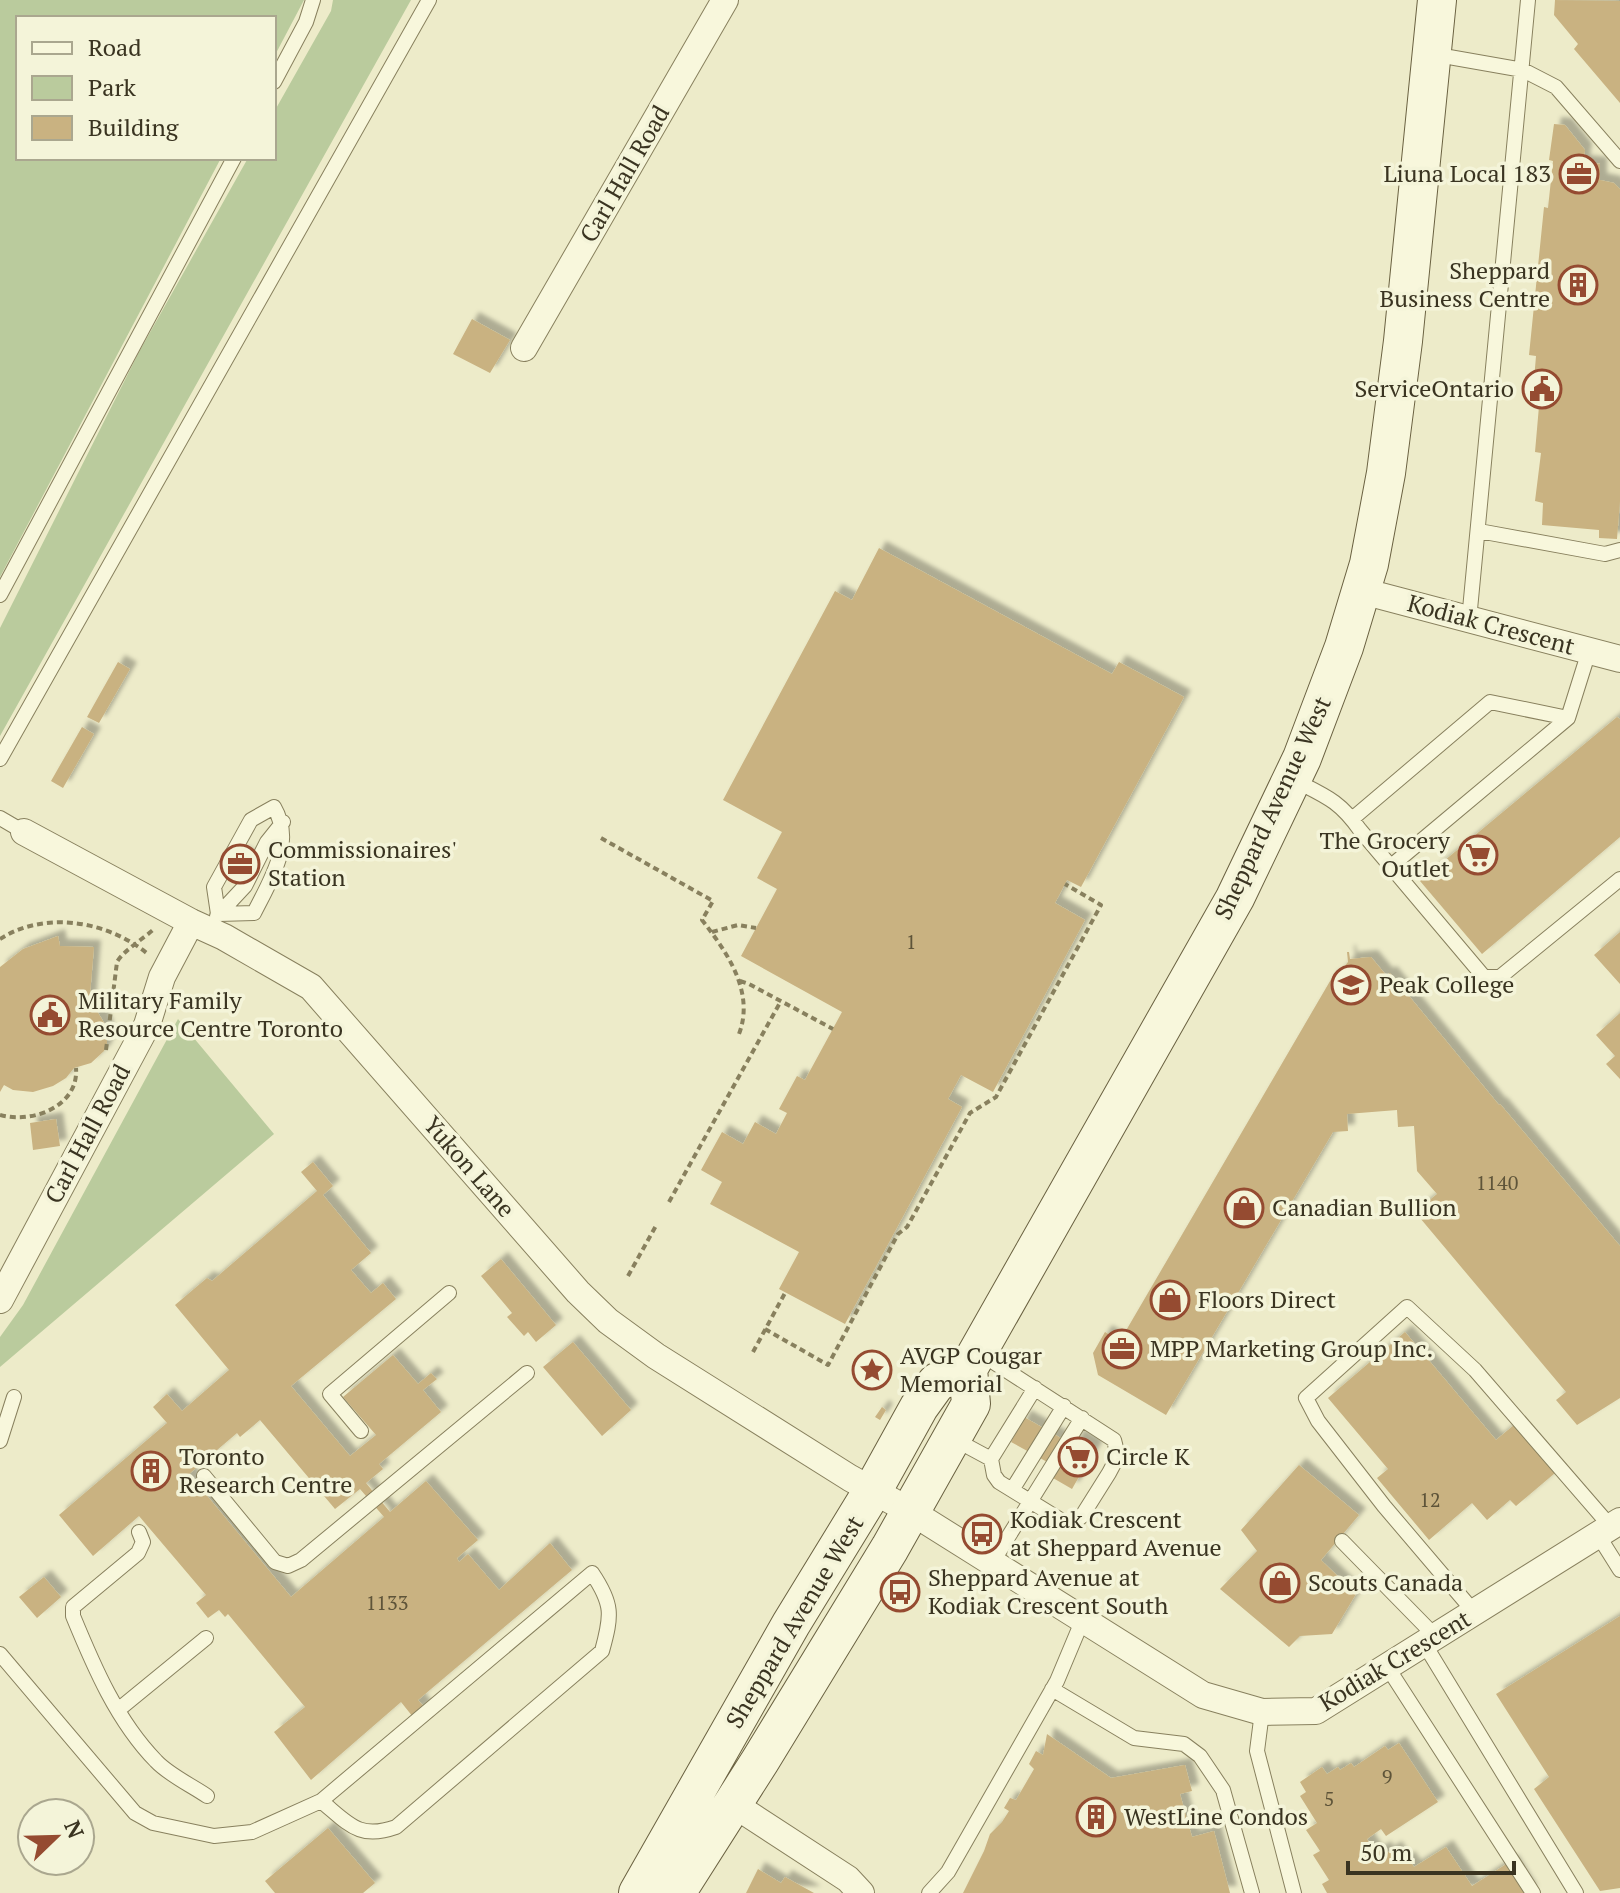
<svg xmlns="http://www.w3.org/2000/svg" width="1620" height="1893" font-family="'PT Serif',serif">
<defs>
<filter id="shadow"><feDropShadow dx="7" dy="-7" stdDeviation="2" flood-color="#0004"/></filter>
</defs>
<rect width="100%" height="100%" fill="#edebc9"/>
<path fill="#bacb9d" d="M0,0H304L274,57V18H18V158H221L0,577Z
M333,0H411L0,736V628L139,352L248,158H274V112L331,11Z
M178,1019L274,1134L0,1367V1337L23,1305Z"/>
<path fill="#c9b281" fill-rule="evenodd" filter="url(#shadow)" d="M1555,0L1620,1V103L1574,49L1578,44L1554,15Z
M1554,124L1565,125L1585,150L1583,162L1600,164V180L1614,183L1620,189V501L1617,539L1599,538V530L1542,525L1543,503L1535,501L1541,453L1535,452L1539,406L1532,404L1536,356L1529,355L1544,207L1548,208L1553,161L1549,160Z
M472,319L510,340L490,373L453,354Z
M879,548L1112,674L1119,662L1184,697L1081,887L1067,880L1055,903L1085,920L993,1092L961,1075L948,1099L962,1107L845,1324L779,1289L799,1252L710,1204L722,1182L701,1170L722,1132L743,1144L755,1122L776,1134L787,1113L779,1109L797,1076L805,1080L842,1012L741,956L777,889L757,878L782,832L723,800L835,591L852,600Z
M118,662L130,669L99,723L87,717Z
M1617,717L1620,719V837L1482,954L1420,881Z
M82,727L94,734L63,788L51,781Z
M242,853L249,858L240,875L232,871Z
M1620,932V984L1594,955Z
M58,936L60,946L94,947L89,1006L97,1011L106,1026L107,1043L104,1051L91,1063L74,1068L66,1078L53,1086L33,1092L13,1090L4,1085L0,1092V967L23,949Z
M1347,952H1349L1350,959L1371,957L1386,975L1390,973L1499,1105L1500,1104L1620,1246V1398L1577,1425L1556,1400L1566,1392L1415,1212L1437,1194L1417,1171L1414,1126L1398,1127L1397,1110L1347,1114L1348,1131L1333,1132L1166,1415L1098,1375L1093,1353L1105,1332L1119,1340L1124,1334L1333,976L1335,978L1348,962Z
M1620,1013V1079L1606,1064L1615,1056L1596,1035Z
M56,1119L60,1146L33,1150L30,1123Z
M313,1162L333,1186L323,1195L371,1253L351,1270L371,1293L383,1283L396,1299L291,1386L350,1456L376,1435L343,1397L393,1355L418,1384L431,1373L437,1379L423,1390L441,1412L379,1464L383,1469L366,1483L390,1512L426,1481L478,1540L457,1558L459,1562L468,1554L499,1590L550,1543L572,1570L418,1700L425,1708L413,1717L401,1702L311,1780L274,1732L305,1707L228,1614L225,1617L219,1610L208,1618L196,1603L206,1595L139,1516L93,1556L59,1515L167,1423L153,1407L167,1394L182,1411L229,1370L175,1305L207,1278L212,1281L317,1191L301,1172ZM260,1420L335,1509L360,1489L384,1517L291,1597L189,1474L237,1433L240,1437Z
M501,1259L556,1325L536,1342L528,1332L524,1336L507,1317L512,1313L481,1276Z
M1405,1332L1496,1440L1514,1425L1555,1473L1516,1506L1510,1500L1487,1520L1472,1503L1429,1540L1377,1478L1388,1469L1328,1398Z
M573,1342L631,1410L602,1436L543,1367Z
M882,1407L886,1410L880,1420L875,1417Z
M1024,1417L1073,1445L1077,1436L1096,1447L1072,1489L1053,1478L1058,1468L1011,1442Z
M1299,1465L1359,1515L1321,1560L1356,1594L1332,1634L1300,1636L1289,1647L1220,1589L1257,1551L1241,1530Z
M44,1577L61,1597L37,1618L19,1597Z
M1620,1616V1888L1600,1891L1534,1789L1549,1777L1496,1694Z
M1047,1734L1111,1778L1185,1765L1192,1791L1180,1794L1192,1837L1214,1831L1230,1893H963L984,1851L990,1834L1002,1822L1009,1811L1004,1808L1010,1798L1016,1800L1034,1769L1029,1764L1036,1751L1043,1755Z
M1399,1743L1438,1802L1386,1836L1381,1829L1367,1839L1376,1853L1384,1848L1387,1853L1395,1848L1403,1861L1408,1858L1414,1867L1446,1847L1472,1886L1511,1861L1531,1893H1327L1322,1884L1329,1880L1313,1855L1320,1851L1306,1830L1317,1823L1300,1796L1306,1792L1300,1782L1322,1767L1327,1774L1338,1767L1340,1770L1351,1763L1354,1767L1385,1746L1388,1750Z
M328,1828L375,1883L363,1893H275L265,1881Z
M758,1869L781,1883L785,1877L814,1893H746Z"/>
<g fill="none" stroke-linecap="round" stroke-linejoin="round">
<defs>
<path id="service" d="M1432,54L1523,70L1556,87L1620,161
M274,82L306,22L313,0
M1479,531L1605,554L1620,550
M0,595L234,158
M1469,620L1528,0
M0,759L429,0
M1292,779C1325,796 1339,800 1360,830L1484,977H1500L1620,879
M274,807C295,843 271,879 254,913L218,914L214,887L251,820Z
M0,818L24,832
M1352,819L1490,702L1568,718
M1390,867L1568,718L1589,651
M217,916L245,886L267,842L283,822
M978,1352L1114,1440L1118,1456L1109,1473L1082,1516L1076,1521L1064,1522L999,1482L994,1475L991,1459L1035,1388
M361,1431L330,1394L449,1293
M952,1438L991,1459
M0,1441L14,1397
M204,1476L275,1562L288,1566L301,1560L527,1373
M1012,1490L1064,1406
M139,1532L143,1542L138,1553L73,1607V1616C94,1667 117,1721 156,1761C169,1775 191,1785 207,1796
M1598,1535L1620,1570
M1342,1541L1436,1637
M992,1563L1082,1418
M1475,1613L1384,1506L1318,1421L1306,1398L1407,1307L1475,1370L1611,1527
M1425,1645L1576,1893
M0,1654L135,1813L153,1823L214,1836L252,1832L321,1801L592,1573C613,1604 612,1615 602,1651L396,1827C359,1840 349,1824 321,1801
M1388,1668L1533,1893
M1052,1689L1134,1738L1184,1744L1200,1756L1223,1790L1252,1893
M118,1710L206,1638
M1262,1712L1257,1751L1294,1893
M929,1893L948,1872L1057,1681L1083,1619"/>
<path id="minor" d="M524,348L725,0
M1362,591L1620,659
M24,832L191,922L224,937L311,987L578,1292L608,1321L656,1356L850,1478L910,1511L1203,1695L1262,1712L1316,1711L1620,1521
M0,1300L147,1025L162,977L191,922
M733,1804L848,1879L861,1893"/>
<path id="secondary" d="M638,1893L791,1624L873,1490L919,1407L937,1382L968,1369
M676,1893L760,1761L890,1548L971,1404L968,1369L1235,898L1302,758L1344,647L1369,564L1386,473L1403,341L1437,0"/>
</defs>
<use href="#service" stroke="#88805e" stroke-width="16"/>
<use href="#minor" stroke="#88805e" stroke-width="28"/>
<use href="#secondary" stroke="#6a6141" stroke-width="40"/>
<path stroke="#88805e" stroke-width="4" stroke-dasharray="6 4" stroke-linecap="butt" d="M601,838L713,901L702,920C727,952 755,992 739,1034
M712,932L738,925L756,928
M0,939C45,910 109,921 149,955
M740,981L749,984L833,1029
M106,1050L117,962C123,951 143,939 154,929
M0,1115C33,1124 79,1106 76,1068
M669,1202L781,1001
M628,1276L657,1224
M765,1329L828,1365L898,1234L907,1227L970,1113L996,1097L1101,905L1065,884
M753,1352L785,1293"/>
<use href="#service" stroke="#f8f7dc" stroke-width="14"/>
<use href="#minor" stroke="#f8f7dc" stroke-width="26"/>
<use href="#secondary" stroke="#f8f7dc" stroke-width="38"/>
</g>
<defs>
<symbol id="office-ring" viewBox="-11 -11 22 22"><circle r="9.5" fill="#f4f4d9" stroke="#954b31" stroke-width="1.5"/><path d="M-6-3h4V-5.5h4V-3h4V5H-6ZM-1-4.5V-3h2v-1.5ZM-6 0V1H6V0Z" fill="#954b31"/></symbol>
<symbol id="building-ring" viewBox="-11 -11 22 22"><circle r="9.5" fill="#f4f4d9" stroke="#954b31" stroke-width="1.5"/><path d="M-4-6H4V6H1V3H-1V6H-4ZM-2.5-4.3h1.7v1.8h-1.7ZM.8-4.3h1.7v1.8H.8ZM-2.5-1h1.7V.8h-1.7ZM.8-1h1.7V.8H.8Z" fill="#954b31"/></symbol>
<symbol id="civic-ring" viewBox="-11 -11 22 22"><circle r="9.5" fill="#f4f4d9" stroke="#954b31" stroke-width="1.5"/><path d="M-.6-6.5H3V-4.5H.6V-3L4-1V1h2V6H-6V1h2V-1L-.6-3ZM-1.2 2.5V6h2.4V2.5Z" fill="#954b31"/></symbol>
<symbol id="supermarket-ring" viewBox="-11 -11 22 22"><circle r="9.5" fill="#f4f4d9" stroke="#954b31" stroke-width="1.5"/><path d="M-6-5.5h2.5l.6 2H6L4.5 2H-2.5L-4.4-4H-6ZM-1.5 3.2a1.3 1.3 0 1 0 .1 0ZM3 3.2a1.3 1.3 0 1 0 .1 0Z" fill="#954b31"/></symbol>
<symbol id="university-ring" viewBox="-11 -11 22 22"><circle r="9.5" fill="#f4f4d9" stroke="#954b31" stroke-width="1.5"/><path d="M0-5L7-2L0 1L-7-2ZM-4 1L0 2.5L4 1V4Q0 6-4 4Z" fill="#954b31"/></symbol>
<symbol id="shop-ring" viewBox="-11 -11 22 22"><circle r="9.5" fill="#f4f4d9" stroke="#954b31" stroke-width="1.5"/><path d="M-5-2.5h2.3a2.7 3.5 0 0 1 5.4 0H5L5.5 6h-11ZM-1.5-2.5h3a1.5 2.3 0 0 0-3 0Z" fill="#954b31"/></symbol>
<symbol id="sight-ring" viewBox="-11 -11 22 22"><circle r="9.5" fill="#f4f4d9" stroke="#954b31" stroke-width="1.5"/><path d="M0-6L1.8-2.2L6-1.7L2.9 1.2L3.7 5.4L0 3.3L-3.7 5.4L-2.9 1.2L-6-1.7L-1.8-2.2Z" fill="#954b31"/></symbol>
<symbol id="bus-ring" viewBox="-11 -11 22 22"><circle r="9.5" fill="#f4f4d9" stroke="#954b31" stroke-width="1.5"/><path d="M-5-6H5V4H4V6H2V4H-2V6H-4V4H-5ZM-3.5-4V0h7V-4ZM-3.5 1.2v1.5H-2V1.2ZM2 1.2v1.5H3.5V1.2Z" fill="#954b31"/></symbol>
</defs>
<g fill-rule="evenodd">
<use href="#office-ring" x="1557" y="152" width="44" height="44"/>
<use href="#building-ring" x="1556" y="263" width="44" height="44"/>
<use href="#civic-ring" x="1520" y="367" width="44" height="44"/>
<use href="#supermarket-ring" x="1456" y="833" width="44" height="44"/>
<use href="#office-ring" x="218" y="842" width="44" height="44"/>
<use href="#university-ring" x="1329" y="963" width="44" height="44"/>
<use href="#civic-ring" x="28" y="993" width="44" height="44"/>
<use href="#shop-ring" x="1222" y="1186" width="44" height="44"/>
<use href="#shop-ring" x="1148" y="1278" width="44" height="44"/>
<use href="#office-ring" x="1100" y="1327" width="44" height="44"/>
<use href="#sight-ring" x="850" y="1348" width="44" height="44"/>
<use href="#supermarket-ring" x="1056" y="1435" width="44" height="44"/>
<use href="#building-ring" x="129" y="1449" width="44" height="44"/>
<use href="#bus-ring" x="960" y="1512" width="44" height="44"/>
<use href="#shop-ring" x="1258" y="1561" width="44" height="44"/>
<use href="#bus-ring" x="878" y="1570" width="44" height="44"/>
<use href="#building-ring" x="1074" y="1795" width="44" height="44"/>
</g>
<g text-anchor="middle" stroke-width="7" stroke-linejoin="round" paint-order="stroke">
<g font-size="20" fill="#5e5439">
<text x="911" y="949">1</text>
<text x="1497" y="1190">1140</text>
<text x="1430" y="1507">12</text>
<text x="387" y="1610">1133</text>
<text x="1387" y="1784">9</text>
<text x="1329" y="1806">5</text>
</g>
<g font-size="24" fill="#3a3421" stroke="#f4f4d9">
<text transform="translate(625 174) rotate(-60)" y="8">Carl Hall Road</text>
<text transform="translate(1491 625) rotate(15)" y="8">Kodiak Crescent</text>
<text transform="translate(1273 808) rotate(-65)" y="8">Sheppard Avenue West</text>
<text transform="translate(88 1134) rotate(-62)" y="8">Carl Hall Road</text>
<text transform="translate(469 1167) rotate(49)" y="8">Yukon Lane</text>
<text transform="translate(795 1622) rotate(-59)" y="8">Sheppard Avenue West</text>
<text transform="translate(1395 1661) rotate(-31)" y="8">Kodiak Crescent</text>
</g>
<g font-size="24" fill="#3a3421" stroke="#f4f4d9" text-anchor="start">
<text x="1551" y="182" text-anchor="end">Liuna Local 183</text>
<text x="1550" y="279" text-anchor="end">Sheppard<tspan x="1550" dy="28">Business Centre</tspan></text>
<text x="1514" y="397" text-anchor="end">ServiceOntario</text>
<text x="1450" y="849" text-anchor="end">The Grocery<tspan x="1450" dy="28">Outlet</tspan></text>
<text x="268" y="858">Commissionaires'<tspan x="268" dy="28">Station</tspan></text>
<text x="1379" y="993">Peak College</text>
<text x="78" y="1009">Military Family<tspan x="78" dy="28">Resource Centre Toronto</tspan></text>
<text x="1272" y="1216">Canadian Bullion</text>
<text x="1198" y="1308">Floors Direct</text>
<text x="1150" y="1357">MPP Marketing Group Inc.</text>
<text x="900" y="1364">AVGP Cougar<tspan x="900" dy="28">Memorial</tspan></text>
<text x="179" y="1465">Toronto<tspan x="179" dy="28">Research Centre</tspan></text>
<text x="1106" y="1465">Circle K</text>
<text x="1010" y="1528">Kodiak Crescent<tspan x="1010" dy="28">at Sheppard Avenue</tspan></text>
<text x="928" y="1586">Sheppard Avenue at<tspan x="928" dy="28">Kodiak Crescent South</tspan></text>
<text x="1308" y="1591">Scouts Canada</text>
<text x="1124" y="1825">WestLine Condos</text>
</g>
</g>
<rect x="16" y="16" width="260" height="144" fill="#f4f4d9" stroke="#aaa78f" stroke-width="2"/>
<rect x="32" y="42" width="40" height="12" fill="#f8f7dc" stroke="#aaa78f" stroke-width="2"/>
<text x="88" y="56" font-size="24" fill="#3a3421">Road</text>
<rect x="32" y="76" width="40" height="24" fill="#bacb9d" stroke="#aaa78f" stroke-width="2"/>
<text x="88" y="96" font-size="24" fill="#3a3421">Park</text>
<rect x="32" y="116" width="40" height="24" fill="#c9b281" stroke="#aaa78f" stroke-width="2"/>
<text x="88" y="136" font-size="24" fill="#3a3421">Building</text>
<g transform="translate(56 1837) rotate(67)"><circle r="38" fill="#f4f4d9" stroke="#aaa78f" stroke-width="2"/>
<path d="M0-6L14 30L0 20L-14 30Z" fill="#954b31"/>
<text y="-12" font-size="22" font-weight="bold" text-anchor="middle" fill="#3a3421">N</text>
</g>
<path d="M1348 1861v12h166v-12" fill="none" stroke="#3a3421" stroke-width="4"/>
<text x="1360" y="1861" font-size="24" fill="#3a3421" stroke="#f4f4d9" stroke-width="6" paint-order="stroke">50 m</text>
</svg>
